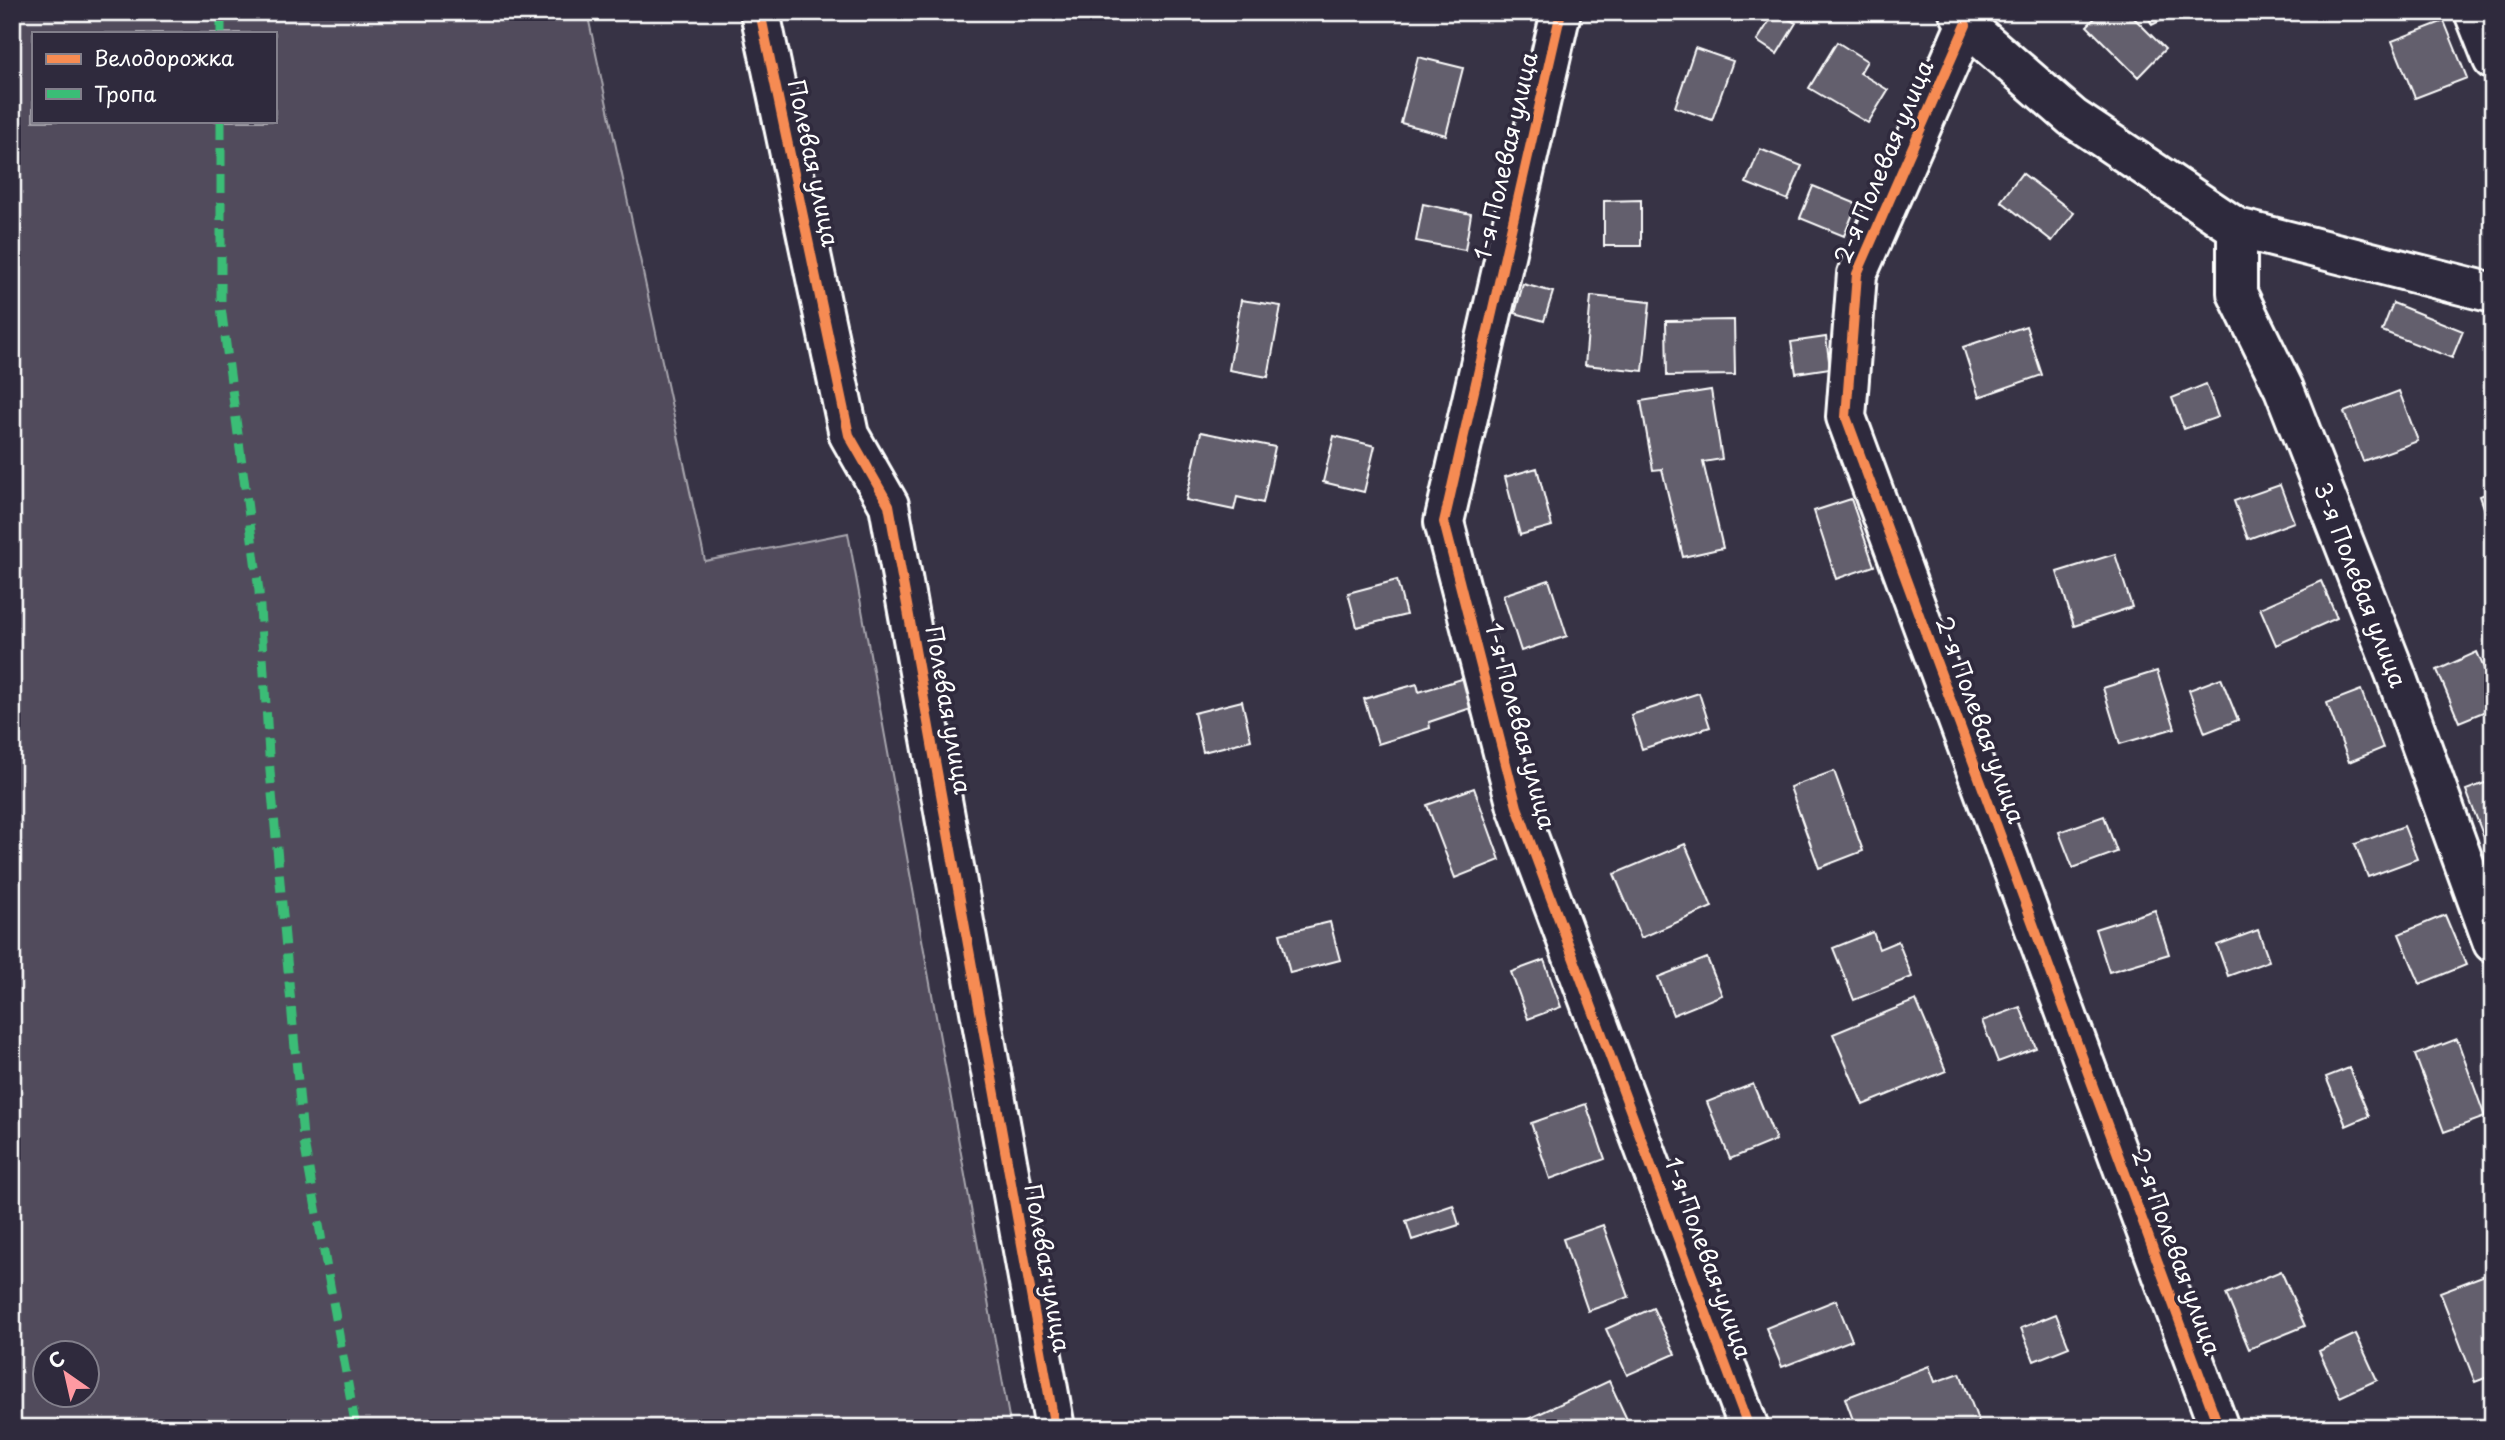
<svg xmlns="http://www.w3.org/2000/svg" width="2505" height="1440" font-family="'Playpen Sans',sans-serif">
<rect width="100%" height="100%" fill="#373345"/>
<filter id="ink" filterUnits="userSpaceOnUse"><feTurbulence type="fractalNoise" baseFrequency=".0143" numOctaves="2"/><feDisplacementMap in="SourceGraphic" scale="14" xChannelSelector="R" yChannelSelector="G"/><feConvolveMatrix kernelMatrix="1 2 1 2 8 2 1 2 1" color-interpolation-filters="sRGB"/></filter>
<g filter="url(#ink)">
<path fill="#514c5c" stroke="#a8a6ae" stroke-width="2" fill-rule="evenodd" d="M12,12H587L705,561L848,533L1011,1428H12ZM33,33H275V121H33ZM46,1352H88V1394H46Z"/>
<path fill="#635f6d" stroke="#fff" stroke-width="2" d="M1775,12L1796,23L1777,54L1757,41Z
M2101,12H2128L2165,49L2138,77L2087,26Z
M2146,12H2178L2152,25Z
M2444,21L2467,78L2415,98L2392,41Z
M1837,42L1867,61L1860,73L1888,90L1868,123L1809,88Z
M1695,48L1733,61L1712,120L1675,107Z
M1418,57L1463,68L1446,135L1401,123Z
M1760,149L1802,166L1788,200L1746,183Z
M2022,173L2074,213L2052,241L2001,201Z
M1813,186L1857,204L1844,236L1800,218Z
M1641,200V246H1604V201Z
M1423,204L1471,214L1465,250L1416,241Z
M1523,284L1553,292L1544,321L1515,313Z
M1591,296L1650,302L1643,371L1585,365Z
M1241,300L1281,306L1268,377L1229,370Z
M2393,303L2463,331L2452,358L2382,331Z
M1734,320L1735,375L1667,376L1666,321Z
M2026,326L2042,375L1979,397L1963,347Z
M1826,337L1830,368L1796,373L1791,342Z
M2206,384L2218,417L2184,429L2172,398Z
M1711,390L1722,459L1703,462L1723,548L1683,557L1662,469L1653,470L1641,401Z
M2399,391L2418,441L2363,461L2344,412Z
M1201,432L1275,447L1263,503L1237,497L1234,510L1186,500Z
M1334,436L1375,446L1364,492L1323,482Z
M1537,468L1552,526L1520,535L1505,477Z
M2280,485L2294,522L2248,539L2234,501Z
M2493,491V534L2480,496Z
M1851,499L1874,566L1836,579L1814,511Z
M2115,554L2132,607L2074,626L2057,572Z
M1397,580L1406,615L1357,627L1348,593Z
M1549,580L1567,636L1521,651L1503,595Z
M2321,581L2337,618L2276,645L2260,608Z
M2477,652L2493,689V708L2459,722L2437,670Z
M2157,671L2175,728L2120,744L2103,688Z
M1465,678L1474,707L1429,722L1430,728L1378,744L1364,699L1417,684L1419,692Z
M2221,678L2238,720L2205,733L2189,690Z
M2361,690L2383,748L2349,762L2327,703Z
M1699,693L1710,727L1642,749L1631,715Z
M1242,701L1251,740L1203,752L1194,713Z
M1834,771L1863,851L1819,868L1790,787Z
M2493,780V846L2488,848L2466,790Z
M1474,788L1500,860L1455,878L1427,805Z
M2104,816L2117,852L2073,868L2059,832Z
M2404,826L2417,859L2368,877L2355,844Z
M1685,844L1712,907L1641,938L1614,874Z
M2155,910L2169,954L2109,972L2095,929Z
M2445,915L2466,965L2420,984L2399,934Z
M1330,922L1340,960L1290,973L1280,934Z
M2258,930L2269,961L2228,976L2217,945Z
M1873,932L1879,949L1898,941L1912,977L1854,1000L1833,948Z
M1707,958L1722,995L1673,1015L1658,977Z
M1544,960L1561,1007L1528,1019L1511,972Z
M1916,1000L1946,1071L1863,1105L1833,1034Z
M2020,1007L2036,1048L1998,1062L1982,1021Z
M2457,1039L2485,1117L2444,1132L2415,1055Z
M2349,1068L2369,1116L2346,1126L2326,1077Z
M1753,1084L1776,1140L1730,1159L1707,1102Z
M1586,1104L1605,1159L1550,1179L1531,1123Z
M1453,1205L1459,1225L1412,1240L1406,1221Z
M1603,1225L1629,1297L1588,1311L1563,1239Z
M2281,1271L2305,1326L2249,1349L2226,1294Z
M2493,1272V1375L2475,1382L2440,1292Z
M1836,1300L1852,1340L1782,1367L1766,1328Z
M1653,1308L1675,1354L1627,1375L1606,1329Z
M2056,1314L2069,1347L2034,1361L2021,1328Z
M2356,1334L2377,1380L2340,1397L2319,1351Z
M1929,1366L1935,1382L1960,1373L1981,1428H1856L1845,1398Z
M1609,1381L1631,1428H1516L1515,1425Z"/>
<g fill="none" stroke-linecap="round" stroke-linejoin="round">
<defs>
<path id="minor" d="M760,12L849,435L889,505L1055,1428
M1561,12L1444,522L1517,807L1749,1428
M1959,12L1966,25L2073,118L2237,228L2493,293
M2474,12L2493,60
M1966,25L1857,274L1846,417L2219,1428
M2237,228V293L2284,389L2395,673L2493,943"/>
</defs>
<use href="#minor" stroke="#fff" stroke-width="44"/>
<use href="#minor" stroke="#2f2a3d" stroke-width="38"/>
<path stroke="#3abd76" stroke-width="9" stroke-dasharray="18 9" stroke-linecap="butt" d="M221,33V12
M221,121V307L259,591L270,771L303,1137L356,1428"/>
<defs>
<path id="cycleway" d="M760,12L849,435L889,505L1055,1428
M1561,12L1444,522L1517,807L1749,1428
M1966,25L1857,274L1846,417L2219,1428"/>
</defs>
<use href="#cycleway" stroke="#2f2a3d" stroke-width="15"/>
<use href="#cycleway" stroke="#f68b52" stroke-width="10"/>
</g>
</g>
<g text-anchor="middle" stroke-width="7" stroke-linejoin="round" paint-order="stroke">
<g font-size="23" fill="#fff" stroke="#2f2a3d">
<text transform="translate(1506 156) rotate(-77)" y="8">1-я Полевая улица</text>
<text transform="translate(1884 162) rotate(-67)" y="8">2-я Полевая улица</text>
<text transform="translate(813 163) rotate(78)" y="8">Полевая улица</text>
<text transform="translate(2360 585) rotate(69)" y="8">3-я Полевая улица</text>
<text transform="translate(948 710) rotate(80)" y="8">Полевая улица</text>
<text transform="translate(1980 720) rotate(70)" y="8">2-я Полевая улица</text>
<text transform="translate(1520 726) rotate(75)" y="8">1-я Полевая улица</text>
<text transform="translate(2176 1252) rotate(70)" y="8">2-я Полевая улица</text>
<text transform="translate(1708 1258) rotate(70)" y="8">1-я Полевая улица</text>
<text transform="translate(1047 1268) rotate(80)" y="8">Полевая улица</text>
</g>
</g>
<rect width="2505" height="1440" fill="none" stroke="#2f2a3d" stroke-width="42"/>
<rect x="21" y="21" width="2463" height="1398" fill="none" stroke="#fff" stroke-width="2.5" filter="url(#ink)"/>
<rect x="32" y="32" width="245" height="91" fill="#2f2a3d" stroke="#827f8b" stroke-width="2"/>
<rect x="46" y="54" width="35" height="10" fill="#f68b52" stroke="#827f8b" stroke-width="2"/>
<text x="94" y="66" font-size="21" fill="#ffffff">Велодорожка</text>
<rect x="46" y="89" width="35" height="10" fill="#3abd76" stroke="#827f8b" stroke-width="2"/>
<text x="94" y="102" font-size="21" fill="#ffffff">Тропа</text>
<g transform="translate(66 1374) rotate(326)"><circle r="33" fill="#2f2a3d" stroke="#827f8b" stroke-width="2"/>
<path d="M0-5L12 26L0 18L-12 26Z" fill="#ff9aa2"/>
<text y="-10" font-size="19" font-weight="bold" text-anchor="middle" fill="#ffffff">С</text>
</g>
</svg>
